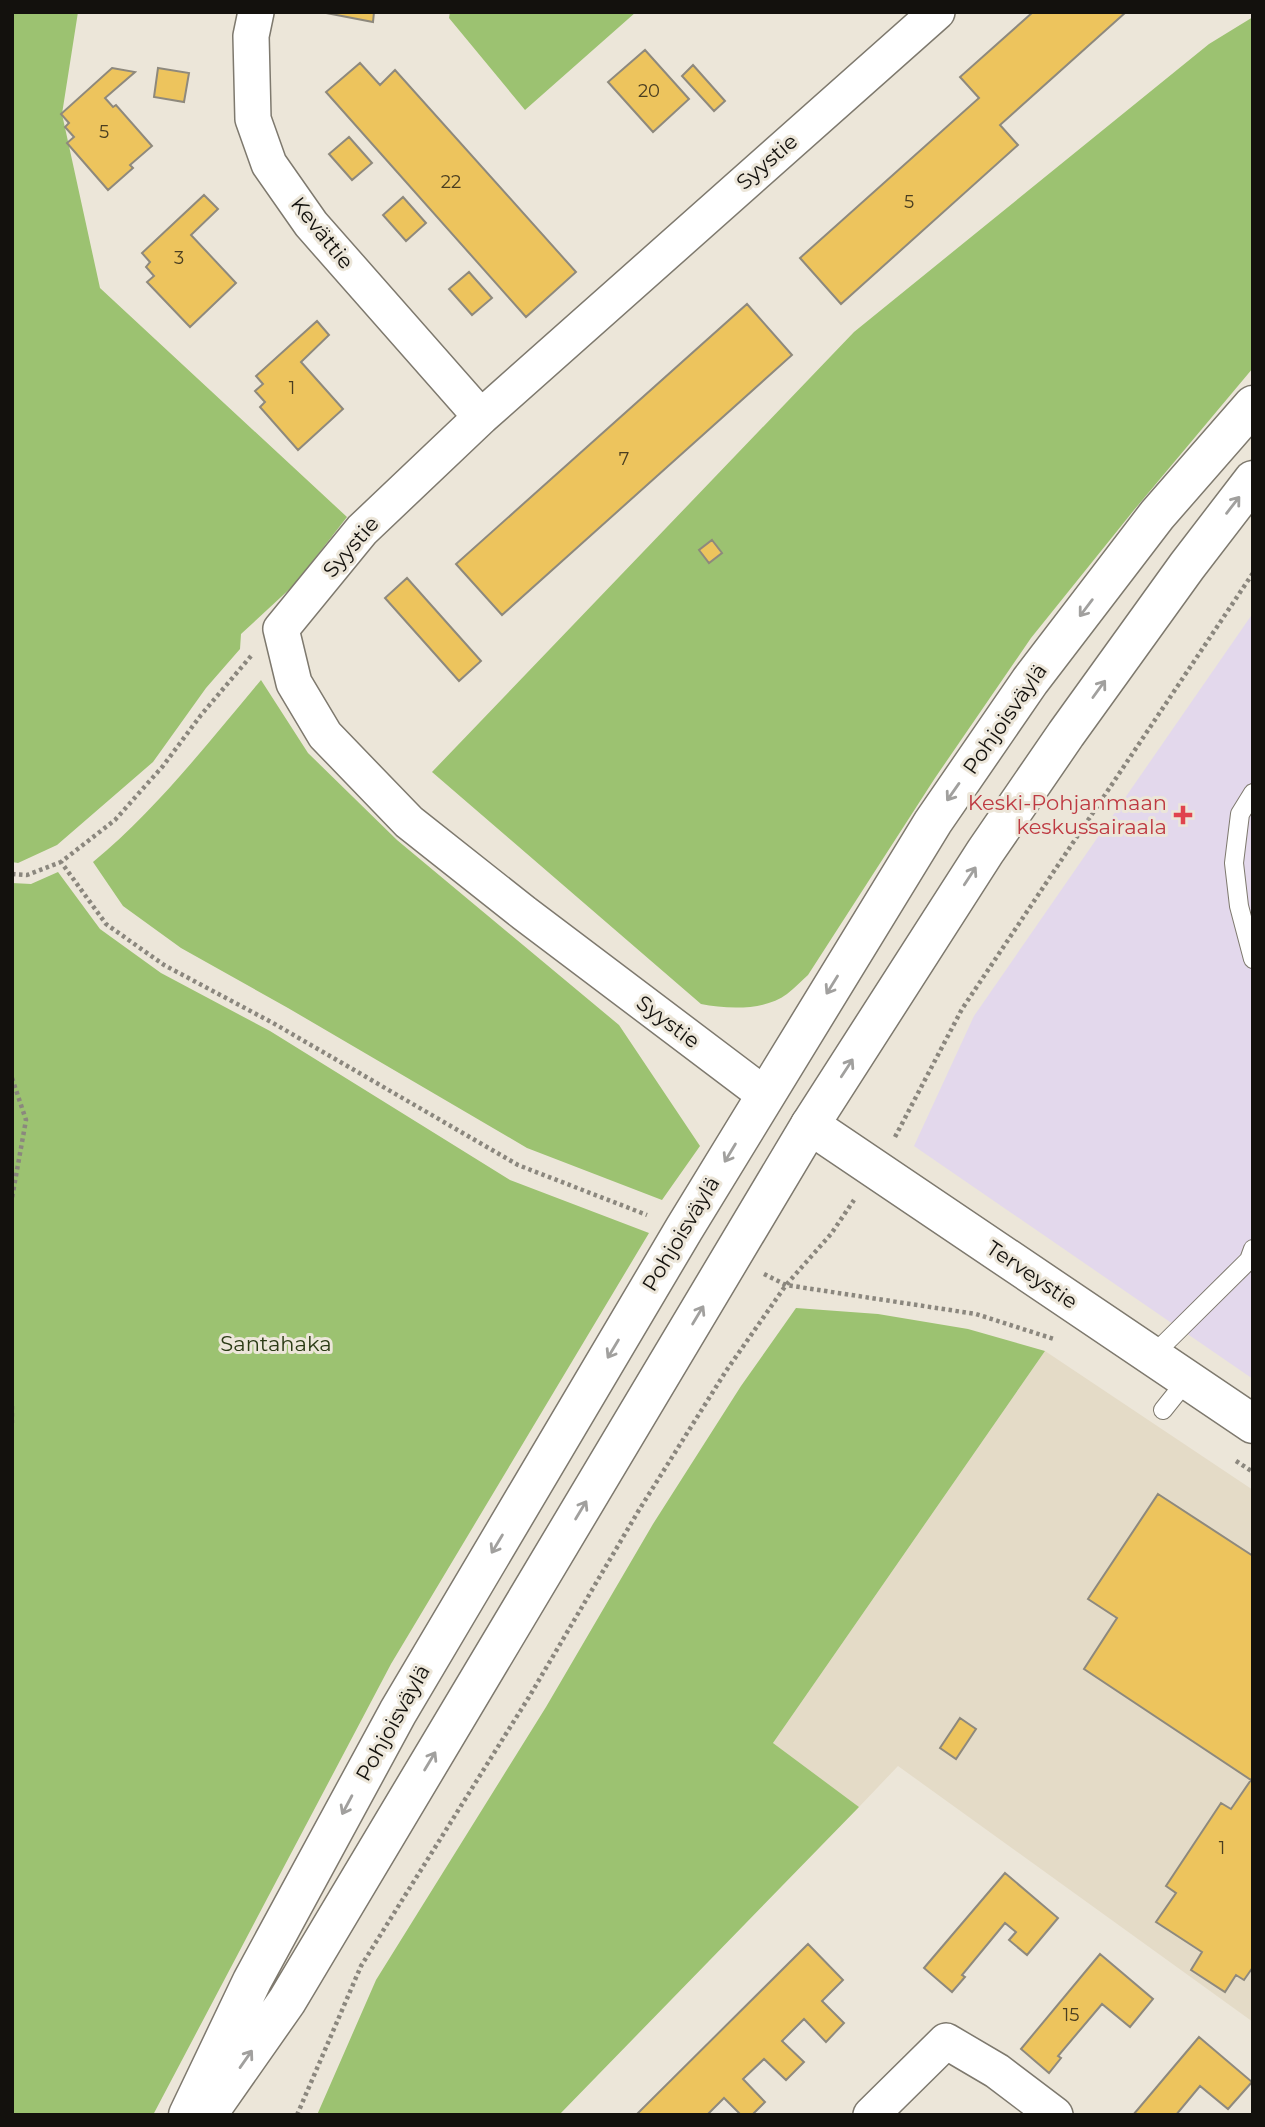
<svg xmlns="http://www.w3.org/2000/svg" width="1265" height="2127" font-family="Montserrat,sans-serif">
<rect width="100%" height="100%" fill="#ece6d9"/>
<path fill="#e4dbc7" d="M1045,1351L1253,1490V2022L898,1766L859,1807L773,1743Z"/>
<path fill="#e3d8ec" d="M1253,613V1379L914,1146L974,1016Z"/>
<path fill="#9cc271" d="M12,12H78L62,114L100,288L347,517L294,585L241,634L240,649L206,688L153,762L57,845L18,863L12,862Z
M450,12H636L525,110L449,18Z
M1253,17V368L1134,510L1031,638L935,778L808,975C801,981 795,988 787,994C764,1011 727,1009 701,1004L432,772L854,332L1209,44Z
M261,680L308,753L397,840L619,1025L700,1146L662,1200L527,1148L288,1008L181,948L123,906L93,862C157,809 207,744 261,680Z
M58,872L100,929L161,973L270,1031L510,1180L649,1233L391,1664L153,2115H12V883L31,884Z
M796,1308L878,1314L968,1329L1045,1351L773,1743L859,1807L559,2115H317L376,1980L546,1707L653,1524L741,1386Z"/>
<path fill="#edc45d" stroke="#8e897d" stroke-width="2" d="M321,12H374L373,22Z
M1033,12H1126L1000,125L1018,145L841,304L800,258L979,98L960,77Z
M645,50L689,99L653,132L608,82Z
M360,63L380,85L395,70L576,272L526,317L326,92Z
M693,65L725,101L714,111L682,76Z
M112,68L135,72L105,98L113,107L116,105L152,146L130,165L133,168L108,190L67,143L74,137L65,127L69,123L61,114Z
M158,68L189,73L184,102L154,97Z
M349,137L372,163L352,180L329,154Z
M204,195L218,209L191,235L236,283L190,327L147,282L154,276L146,267L150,262L142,253Z
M403,197L426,223L406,241L383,215Z
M469,272L492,298L472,315L449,289Z
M747,304L792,355L502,615L456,564Z
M317,321L329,335L301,362L343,409L298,450L260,407L265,402L255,391L263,384L256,376Z
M712,540L722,553L709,563L699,550Z
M407,578L481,661L459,681L385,598Z
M1158,1494L1253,1556V1777L1251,1780L1084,1669L1117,1618L1088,1599Z
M960,1718L976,1729L956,1759L940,1748Z
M1253,1777V1967L1244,1980L1236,1975L1225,1992L1191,1970L1202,1952L1156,1922L1176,1893L1166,1886L1221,1803L1231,1809Z
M1005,1873L1058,1918L1027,1955L1009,1940L1016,1932L1005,1923L962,1975L965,1977L952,1992L924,1968Z
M808,1944L843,1980L822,2001L844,2023L826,2042L804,2019L782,2041L804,2062L786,2080L764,2059L743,2079L765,2102L752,2115H741L724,2098L707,2115H636Z
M1100,1954L1153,1999L1130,2027L1102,2004L1058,2056L1061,2058L1049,2073L1021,2049Z
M1199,2037L1252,2082L1228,2109L1200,2086L1176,2115H1133Z"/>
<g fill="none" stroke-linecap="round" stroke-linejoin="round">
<defs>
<path id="service" d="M1253,793L1240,814L1234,863L1239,906L1253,959
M1152,1356L1249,1260L1253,1249
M1163,1410L1187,1380"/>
<path id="minor" d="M256,12L251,36L253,119L269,164L311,224L481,417
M765,1095L524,913L409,822L325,735L294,683L281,629L362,530L481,417L937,12
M871,2115L946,2041L997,2071L1055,2115"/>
<path id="tertiary" d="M810,1125L1253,1424"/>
<path id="secondary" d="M212,2108L287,2001L810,1125L985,852L1066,734L1187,566L1253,480
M188,2115L252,1981L398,1712L684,1229L933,822L1030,681L1157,515L1253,405"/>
</defs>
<use href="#service" stroke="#7e796e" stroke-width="20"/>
<use href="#minor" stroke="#7e796e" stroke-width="38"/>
<use href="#tertiary" stroke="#7e796e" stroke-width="41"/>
<use href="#secondary" stroke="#7e796e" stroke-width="41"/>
<path stroke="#8b877e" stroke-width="4.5" stroke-dasharray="3.5 3.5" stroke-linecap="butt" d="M251,656L201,715L163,766L115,820L61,862L106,924L164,965L273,1023L518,1165L647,1215
M12,874L27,875L61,862
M12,1078L26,1120L12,1198
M895,1137L962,1009L1253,573
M764,1274L786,1285L976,1314L1054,1339
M12,1406V1423
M1236,1461L1253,1472
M297,2115L361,1966L529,1697L639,1510L726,1371L786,1285L831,1234L854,1200"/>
<use href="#service" stroke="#fff" stroke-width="18"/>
<use href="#minor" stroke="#fff" stroke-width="35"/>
<use href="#tertiary" stroke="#fff" stroke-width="38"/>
<use href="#secondary" stroke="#fff" stroke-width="38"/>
</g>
<defs><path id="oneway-shaft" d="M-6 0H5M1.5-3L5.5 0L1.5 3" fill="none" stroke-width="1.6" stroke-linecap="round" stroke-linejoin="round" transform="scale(1.75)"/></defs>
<g stroke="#a1a09e">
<use href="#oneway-shaft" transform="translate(1233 505) rotate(-52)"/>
<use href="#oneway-shaft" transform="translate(1086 608) rotate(127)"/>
<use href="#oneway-shaft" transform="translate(1099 689) rotate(-54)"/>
<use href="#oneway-shaft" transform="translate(953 792) rotate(125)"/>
<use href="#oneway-shaft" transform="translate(970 876) rotate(-57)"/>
<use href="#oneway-shaft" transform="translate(832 985) rotate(122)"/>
<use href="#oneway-shaft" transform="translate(847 1068) rotate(-57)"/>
<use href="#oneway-shaft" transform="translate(730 1153) rotate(121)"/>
<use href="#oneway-shaft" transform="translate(698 1315) rotate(-59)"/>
<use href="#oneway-shaft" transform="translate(613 1349) rotate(121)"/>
<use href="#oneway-shaft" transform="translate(581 1510) rotate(-59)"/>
<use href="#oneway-shaft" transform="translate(497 1544) rotate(121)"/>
<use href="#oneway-shaft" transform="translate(430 1761) rotate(-59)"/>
<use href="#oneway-shaft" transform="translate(347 1805) rotate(118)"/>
<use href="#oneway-shaft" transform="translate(246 2059) rotate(-55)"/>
</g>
<path fill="#e0444e" stroke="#ece6d9" stroke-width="2.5" d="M1179.5 804.5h7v7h7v7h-7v7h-7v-7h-7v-7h7z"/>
<g text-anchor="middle" stroke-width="6" stroke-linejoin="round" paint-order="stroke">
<g font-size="18" fill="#4a3e21">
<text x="649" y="97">20</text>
<text x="104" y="138">5</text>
<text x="451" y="188">22</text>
<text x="909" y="208">5</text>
<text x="179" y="264">3</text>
<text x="292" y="394">1</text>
<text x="624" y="465">7</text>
<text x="1222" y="1854">1</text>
<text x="1071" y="2021">15</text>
</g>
<g font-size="21" fill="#13110d" stroke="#ece6d9">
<text transform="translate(767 162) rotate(-41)" y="7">Syystie</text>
<text transform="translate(322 233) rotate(51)" y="7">Kevättie</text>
<text transform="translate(351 547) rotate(-49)" y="7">Syystie</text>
<text transform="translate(1005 719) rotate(-55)" y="7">Pohjoisväylä</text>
<text transform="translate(668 1022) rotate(37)" y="7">Syystie</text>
<text transform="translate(681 1234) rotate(-59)" y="7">Pohjoisväylä</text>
<text transform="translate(1032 1275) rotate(34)" y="7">Terveystie</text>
<text transform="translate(393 1723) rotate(-61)" y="7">Pohjoisväylä</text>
</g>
<g font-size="21" fill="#be3a42" stroke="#ece6d9" text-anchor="end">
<text x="1167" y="810">Keski-Pohjanmaan<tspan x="1167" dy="24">keskussairaala</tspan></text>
</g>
<g font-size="21" fill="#2a3a14" stroke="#ece6d9">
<text x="276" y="1351">Santahaka</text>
</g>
</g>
<rect width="1265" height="2127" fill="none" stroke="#13110d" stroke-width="28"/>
</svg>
